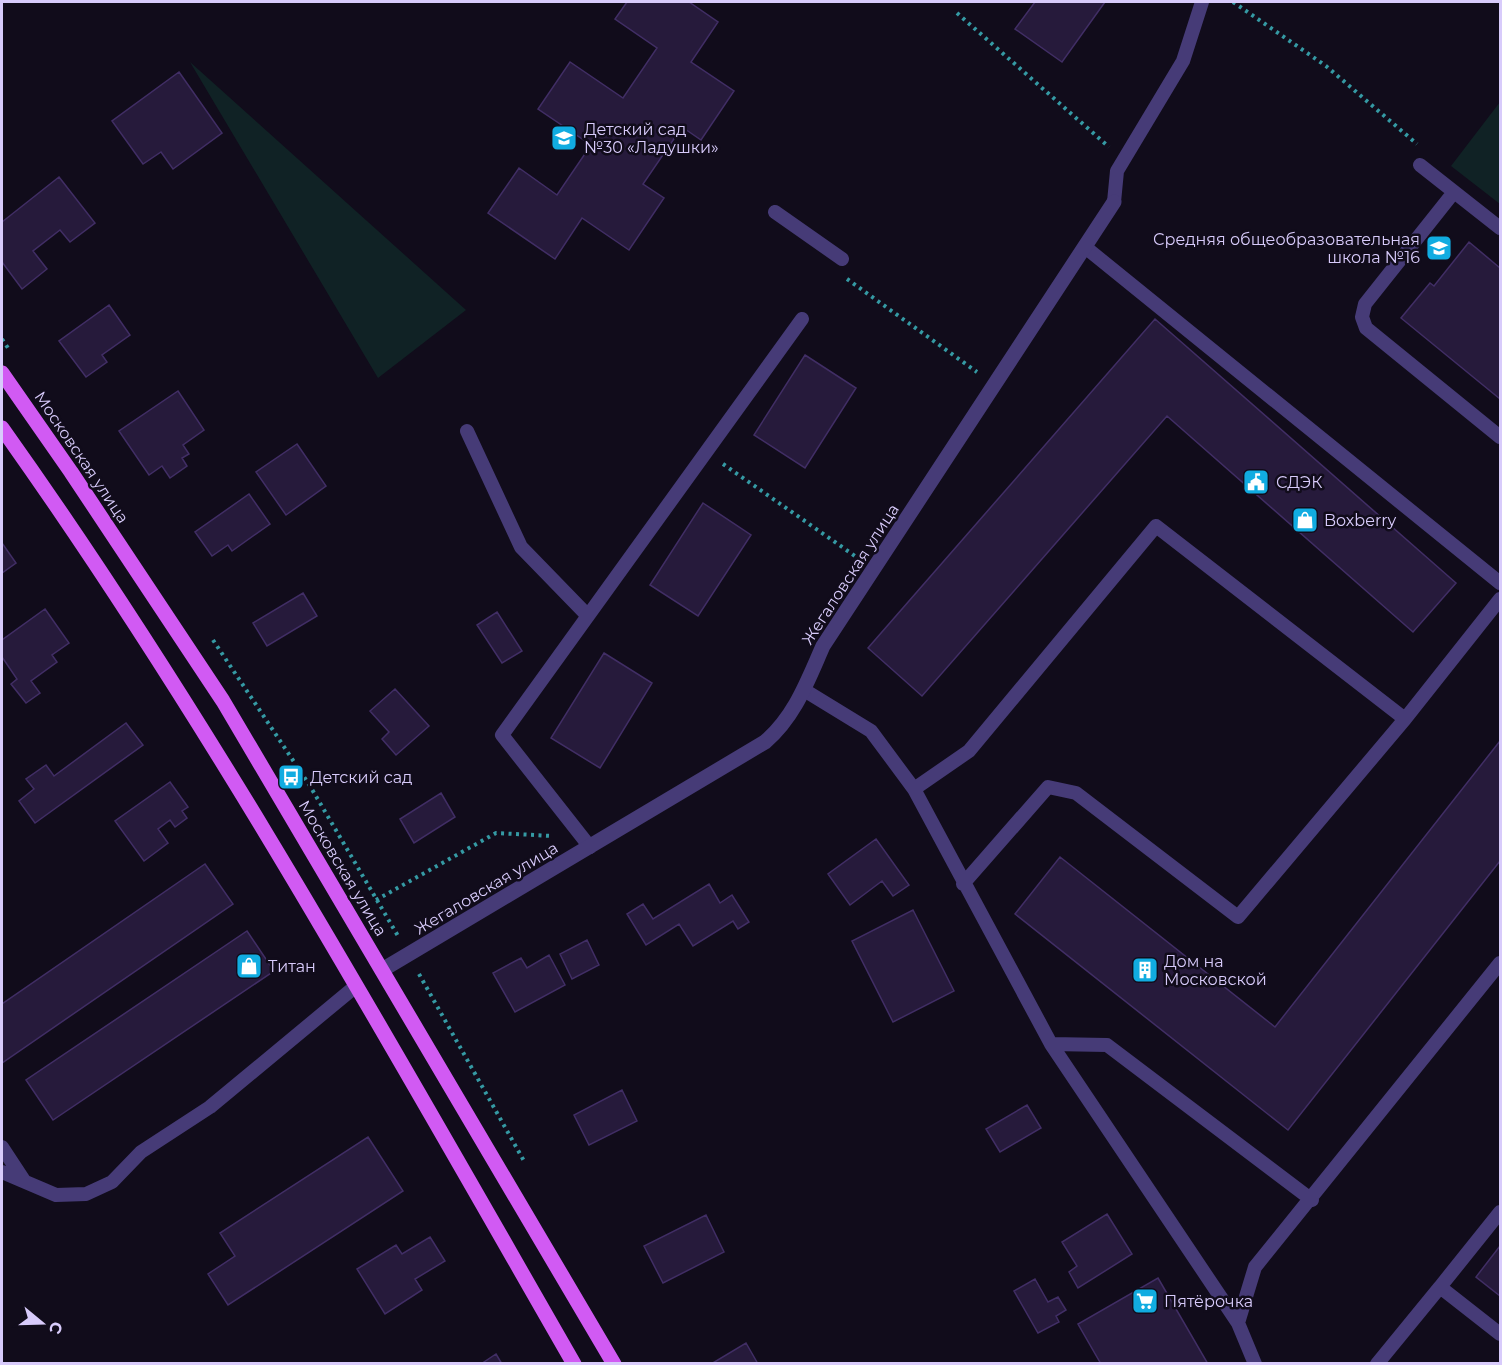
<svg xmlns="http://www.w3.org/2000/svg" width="1502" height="1365" font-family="Montserrat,sans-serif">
<rect width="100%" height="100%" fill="#110c1b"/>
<path fill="#102225" d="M190,62L466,310L378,378Z
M1500,102V204L1451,166Z"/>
<path fill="#261a3b" stroke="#412e65" stroke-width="1.5" d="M627,2H689L718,22L691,62L734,91L701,140L682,127L643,184L664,198L629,250L582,218L555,259L488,213L519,168L557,195L591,145L538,109L570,62L623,98L657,48L615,19Z
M1035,2H1105L1062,62L1015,29Z
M179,72L222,133L173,169L161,152L143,164L112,121Z
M59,177L95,223L70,242L60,230L33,251L47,269L22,289L2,262V222Z
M1469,242L1500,268V399L1401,318L1430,283L1434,286Z
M109,305L130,335L102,355L107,362L86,377L59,341Z
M1155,319L1456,583L1413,632L1167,416L922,696L868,648Z
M805,355L856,388L805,468L754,435Z
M178,391L204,430L183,445L189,454L182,458L187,466L170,478L162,466L149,475L119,431Z
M297,444L326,486L286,515L256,472Z
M249,494L270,524L232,551L228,545L212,556L195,532Z
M703,503L751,535L698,616L650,585Z
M2,543L16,563L2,573Z
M303,593L317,616L267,646L253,623Z
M45,609L69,643L52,655L57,662L31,681L40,693L26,703L11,684L17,679L2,657V640Z
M497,612L522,651L502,663L477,625Z
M604,653L652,683L600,768L551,738Z
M395,689L429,726L396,755L382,739L389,732L370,711Z
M126,723L143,745L35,823L19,801L34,789L26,779L46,765L54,776Z
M1500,741V861L1288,1130L1015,914L1060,857L1275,1027Z
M170,782L188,807L182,811L187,818L175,827L170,820L158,829L168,843L144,861L115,821Z
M441,793L455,817L414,843L400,819Z
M876,839L909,885L893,896L882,881L850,905L828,874Z
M205,864L233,904L2,1063V1004Z
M709,884L720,903L732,895L749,922L738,929L733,921L693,946L679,924L646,945L627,914L643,904L653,919Z
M913,910L954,991L893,1022L852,941Z
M247,931L274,971L53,1120L26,1080Z
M587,940L599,965L572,979L560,954Z
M549,955L565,985L515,1012L493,973L521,958L527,968Z
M622,1090L637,1121L589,1145L574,1115Z
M1027,1105L1041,1128L1000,1152L986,1129Z
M368,1137L403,1191L228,1305L208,1274L235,1256L220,1233Z
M1107,1214L1132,1254L1078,1288L1069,1272L1077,1266L1062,1242Z
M706,1215L724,1252L663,1283L644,1246Z
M430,1237L445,1261L415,1279L422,1290L385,1314L357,1269L396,1245L402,1254Z
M1500,1246V1296L1476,1277Z
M1158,1278L1208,1364H1101L1078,1324Z
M1035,1279L1048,1302L1058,1297L1066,1310L1056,1316L1059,1322L1038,1333L1014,1291Z
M746,1343L758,1364H711Z
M496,1354L502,1364H481Z"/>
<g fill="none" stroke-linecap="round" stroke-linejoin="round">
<path stroke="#359aa4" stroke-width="4" stroke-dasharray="3 4.5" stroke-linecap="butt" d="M1233,2L1326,66L1417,144
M957,13L1109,147
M847,279L977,372
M2,339L10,351
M723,464L855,556
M213,640L310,786L398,936
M376,900L496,833L553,836
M419,974L524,1161"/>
<path stroke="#463b77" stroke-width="14" d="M1420,165L1500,228
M1454,192L1365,304L1362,317L1366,328L1500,437
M1114,202L1117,171L1183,61L1202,2
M775,212L842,259
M1085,247L1500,583
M467,431L521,547L588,616
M804,690L871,731L914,789L1051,1044L1238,1323L1255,1364
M914,789L969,751L1156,526L1405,719
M590,847L502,735L802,319
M963,884L1048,787L1076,793L1238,917L1405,719L1500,599
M1051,1044L1107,1045L1312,1200
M2,1147L25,1182
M2,1172L56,1195L86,1194L112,1182L141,1152L210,1107L356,986
M1440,1287L1500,1212
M1238,1323L1255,1267L1500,963
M1377,1364L1440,1287L1500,1334"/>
<path stroke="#463b77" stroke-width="15" d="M382,970L765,742C795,716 807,682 823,646L1114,202"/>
<path stroke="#d15af3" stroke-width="15" d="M2,373L71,472L223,701L614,1364
M2,428C214,726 392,1047 574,1364"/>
</g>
<defs>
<symbol id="school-square" viewBox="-11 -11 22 22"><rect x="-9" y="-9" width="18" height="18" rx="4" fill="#11ace1" stroke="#110c1b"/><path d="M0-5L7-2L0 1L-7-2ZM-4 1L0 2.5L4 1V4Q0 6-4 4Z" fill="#fff"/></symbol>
<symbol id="civic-square" viewBox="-11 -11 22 22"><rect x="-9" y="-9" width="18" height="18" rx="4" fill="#11ace1" stroke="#110c1b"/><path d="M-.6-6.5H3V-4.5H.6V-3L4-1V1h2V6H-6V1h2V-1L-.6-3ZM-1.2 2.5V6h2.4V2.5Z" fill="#fff"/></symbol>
<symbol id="shop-square" viewBox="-11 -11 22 22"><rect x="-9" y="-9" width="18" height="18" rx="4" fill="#11ace1" stroke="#110c1b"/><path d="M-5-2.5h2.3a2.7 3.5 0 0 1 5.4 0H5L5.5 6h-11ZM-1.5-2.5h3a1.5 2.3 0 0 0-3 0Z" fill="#fff"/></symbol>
<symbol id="bus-square" viewBox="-11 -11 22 22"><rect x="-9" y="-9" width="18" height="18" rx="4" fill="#11ace1" stroke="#110c1b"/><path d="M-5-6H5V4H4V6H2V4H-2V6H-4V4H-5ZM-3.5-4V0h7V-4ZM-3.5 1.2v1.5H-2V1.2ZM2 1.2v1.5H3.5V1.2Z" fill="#fff"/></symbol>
<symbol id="building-square" viewBox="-11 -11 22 22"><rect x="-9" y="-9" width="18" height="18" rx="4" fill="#11ace1" stroke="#110c1b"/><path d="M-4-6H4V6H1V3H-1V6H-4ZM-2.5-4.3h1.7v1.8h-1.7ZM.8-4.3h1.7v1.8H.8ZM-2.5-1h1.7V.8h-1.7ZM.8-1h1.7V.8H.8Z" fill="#fff"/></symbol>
<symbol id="supermarket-square" viewBox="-11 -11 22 22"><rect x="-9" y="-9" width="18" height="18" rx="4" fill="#11ace1" stroke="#110c1b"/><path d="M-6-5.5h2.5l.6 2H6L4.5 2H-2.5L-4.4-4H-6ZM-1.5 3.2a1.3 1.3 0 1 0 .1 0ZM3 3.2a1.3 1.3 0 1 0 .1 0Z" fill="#fff"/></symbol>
</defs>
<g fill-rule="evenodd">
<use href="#school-square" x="549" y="123" width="30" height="30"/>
<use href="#school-square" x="1424" y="233" width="30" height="30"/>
<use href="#civic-square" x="1241" y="467" width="30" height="30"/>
<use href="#shop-square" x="1290" y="505" width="30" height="30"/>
<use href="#bus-square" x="276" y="762" width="30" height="30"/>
<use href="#shop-square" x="234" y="951" width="30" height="30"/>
<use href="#building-square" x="1130" y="955" width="30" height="30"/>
<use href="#supermarket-square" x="1130" y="1286" width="30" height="30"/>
</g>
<g text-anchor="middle" stroke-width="5" stroke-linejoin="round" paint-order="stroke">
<g font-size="16" fill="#d8cbfb" stroke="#110c1b" text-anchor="start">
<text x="584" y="135">Детский сад<tspan x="584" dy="18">№30 «Ладушки»</tspan></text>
<text x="1420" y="245" text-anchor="end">Средняя общеобразовательная<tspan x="1420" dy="18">школа №16</tspan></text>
<text x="1276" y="488">СДЭК</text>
<text x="1324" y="526">Boxberry</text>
<text x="310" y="783">Детский сад</text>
<text x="1164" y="967">Дом на<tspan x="1164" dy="18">Московской</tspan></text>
<text x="268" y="972">Титан</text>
<text x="1164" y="1307">Пятёрочка</text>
</g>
<g font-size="16" fill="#d8cbfb" stroke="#110c1b">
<text transform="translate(82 457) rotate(56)" y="6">Московская улица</text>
<text transform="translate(850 574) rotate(-57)" y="6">Жегаловская улица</text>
<text transform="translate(343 868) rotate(59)" y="6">Московская улица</text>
<text transform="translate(486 888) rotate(-31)" y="6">Жегаловская улица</text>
</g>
</g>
<rect width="1502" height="1365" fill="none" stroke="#d8cbfb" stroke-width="6"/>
<g transform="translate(42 1323) rotate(109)" stroke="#110c1b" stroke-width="4.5" paint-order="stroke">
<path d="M0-4.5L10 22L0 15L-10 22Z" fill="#d8cbfb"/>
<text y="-9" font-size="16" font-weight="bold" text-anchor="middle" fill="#d8cbfb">С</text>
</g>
</svg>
